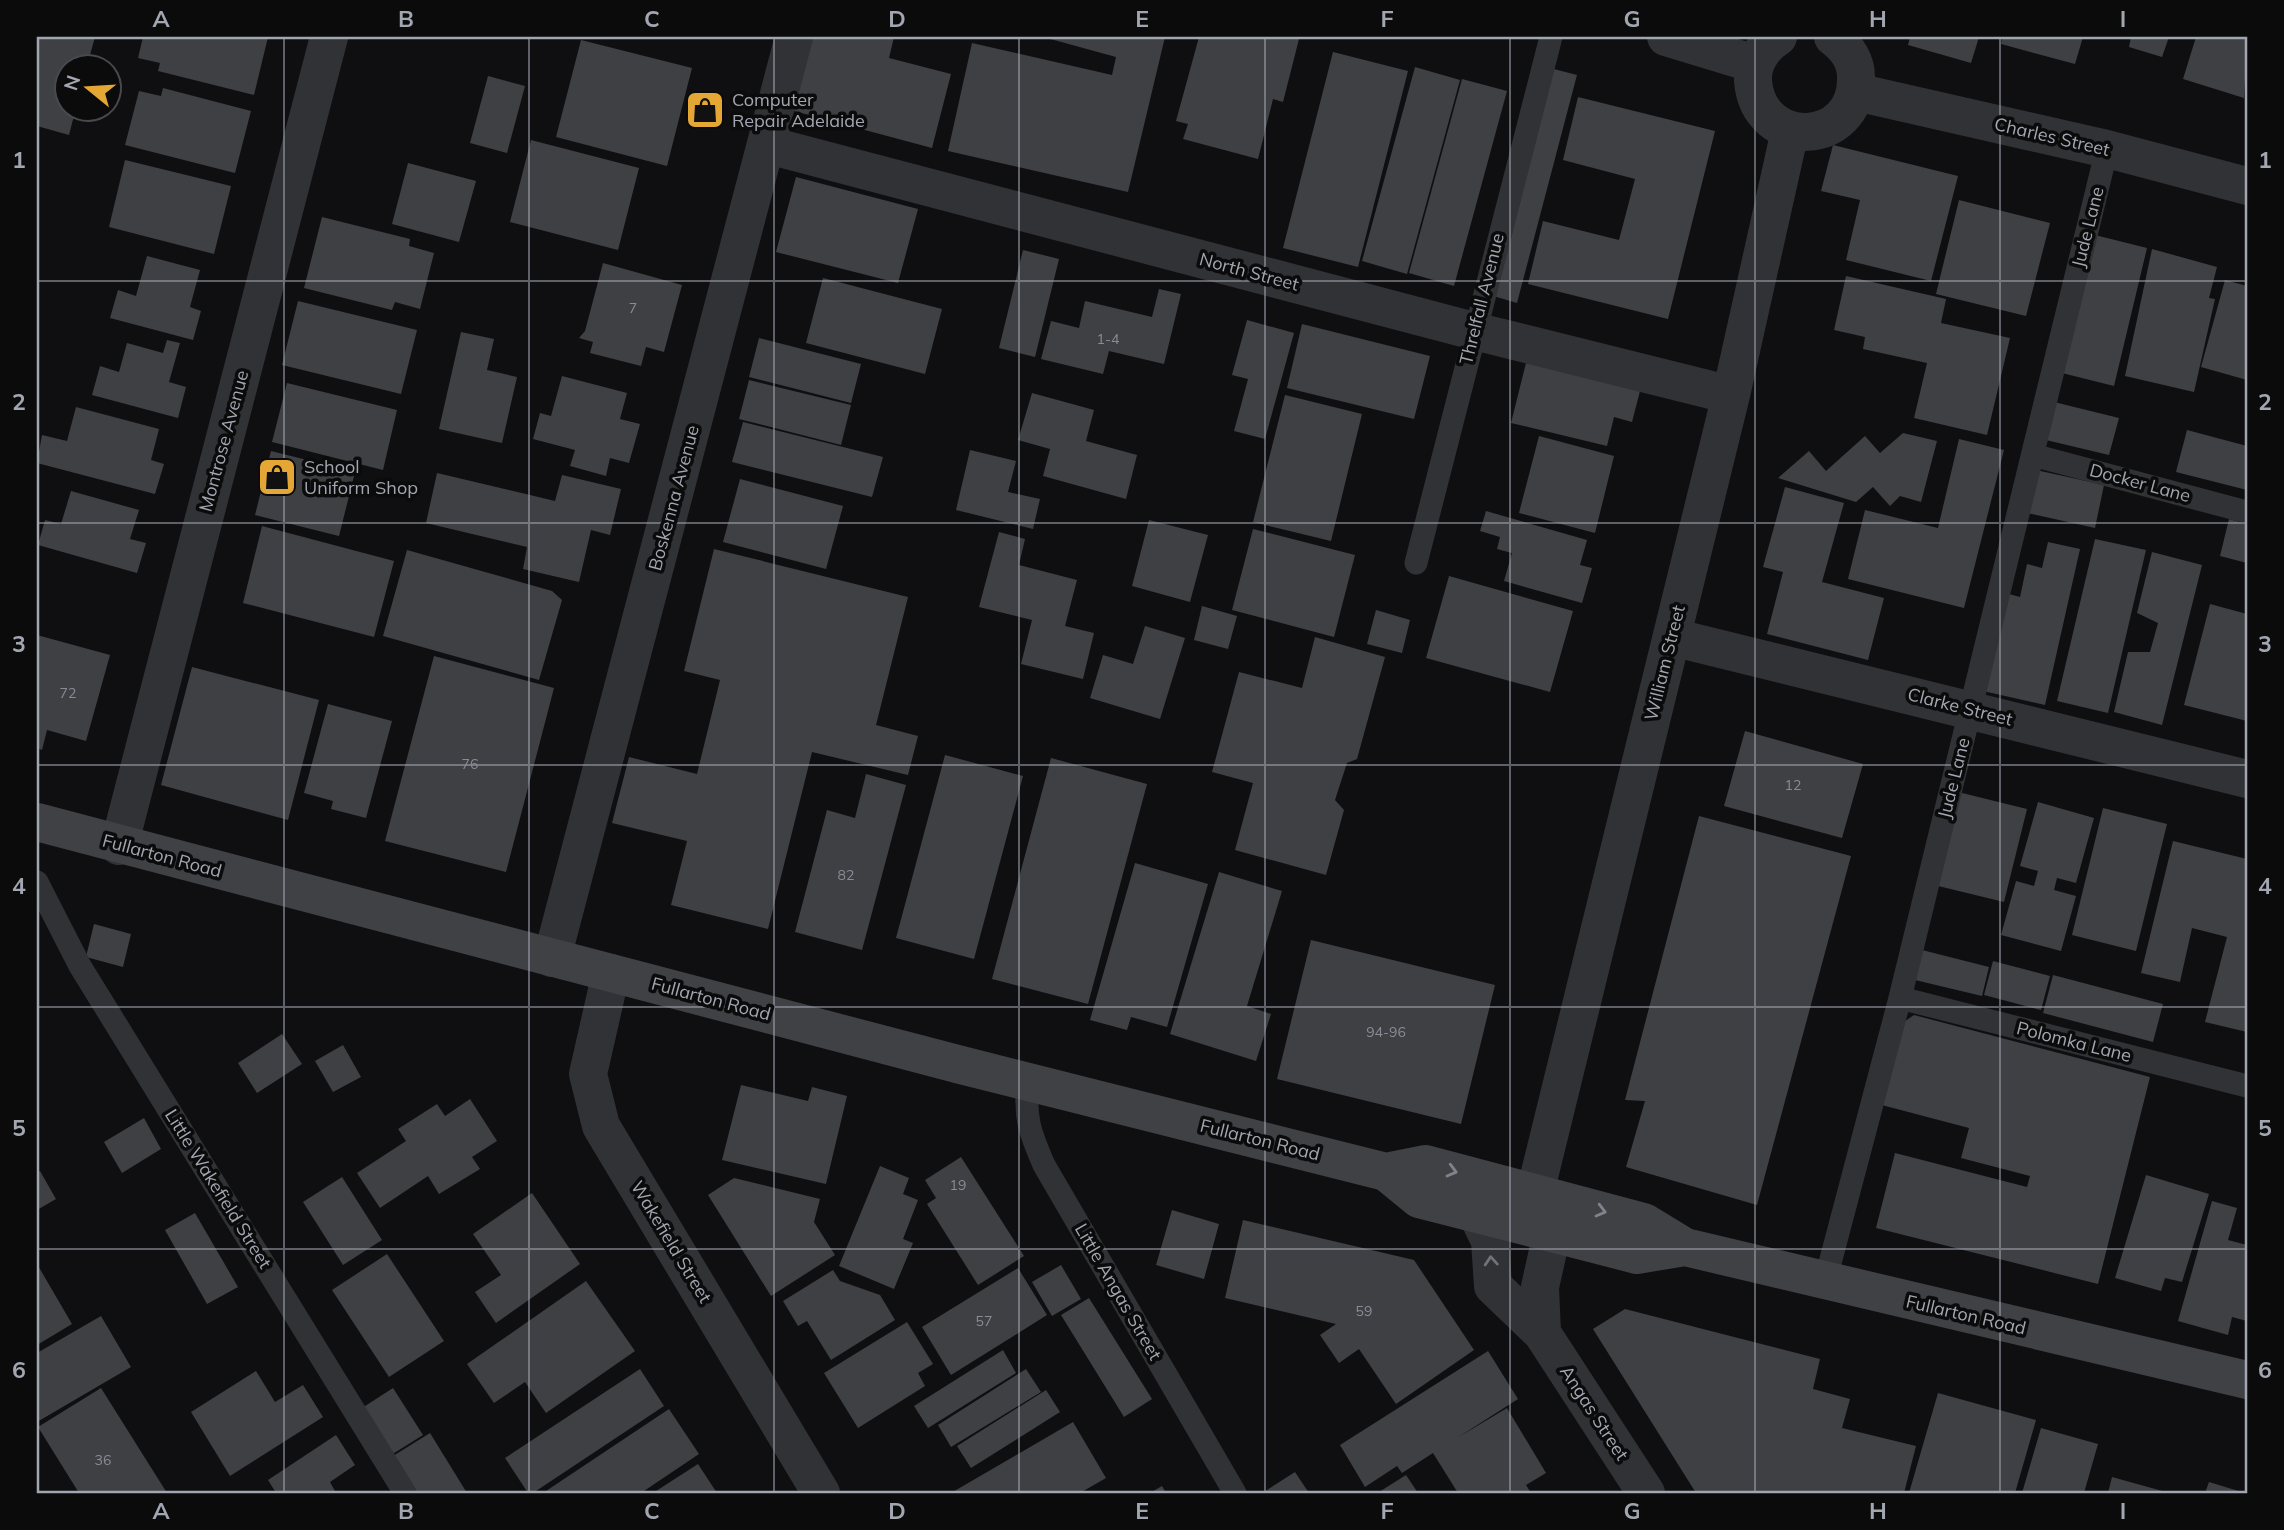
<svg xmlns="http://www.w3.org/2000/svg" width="2284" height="1530" font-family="Mulish,sans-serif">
<rect width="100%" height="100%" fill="#0f0f11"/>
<path fill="#3f4044" d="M37,37H95L87,66H66V108H76L69,135L37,126Z
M143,37H268L254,95L158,71L160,63L138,58Z
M812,37H894L889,58L951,74L932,148L794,111Z
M1043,37H1165L1128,192L948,151L972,43L1112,75L1116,57Z
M1199,37L1299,39L1283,102L1273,99L1258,159L1183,139L1188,124L1176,121Z
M1910,37H1979L1971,63L1908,45Z
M2002,37H2083L2075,64L2001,44Z
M2131,37H2169L2162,57L2129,47Z
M2196,37H2247L2244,98L2183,79Z
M581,40L692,68L667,166L556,137Z
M1333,52L1408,71L1358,267L1283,248Z
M1415,67L1460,80L1407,274L1362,261Z
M1550,68L1577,75L1517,303L1490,295Z
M488,76L525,86L507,153L470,143Z
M1462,79L1507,91L1454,286L1409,273Z
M163,88L251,111L235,173L125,145L139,91L161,96Z
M1578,97L1715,131L1668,319L1528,284L1543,221L1619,240L1635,179L1563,160Z
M531,140L639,168L618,250L510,222Z
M1833,145L1958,176L1931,281L1846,260L1860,200L1821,191Z
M125,160L231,186L214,254L109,227Z
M408,163L476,181L459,242L392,224Z
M796,177L918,209L898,283L776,252Z
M1959,200L2050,223L2026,316L1936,294Z
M322,217L410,239L409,246L434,253L420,309L395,302L392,310L304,288Z
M2091,234L2147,248L2114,386L2058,372Z
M2152,249L2217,267L2209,298L2215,299L2194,392L2125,376Z
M1023,250L1059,259L1035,357L999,348Z
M147,256L200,270L190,307L201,311L193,340L110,318L118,290L136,296Z
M603,263L682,285L664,352L646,347L641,366L590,353L593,342L579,338L585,331Z
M1846,276L1946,299L1941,323L2010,338L1987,435L1914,418L1927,363L1863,349L1865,337L1834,330Z
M823,278L942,309L925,374L806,343Z
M2225,280L2247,286V380L2201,367Z
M1159,289L1181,294L1164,364L1109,351L1103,374L1041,359L1051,321L1079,328L1085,301L1152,317Z
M298,301L417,330L401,394L282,365Z
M1247,320L1294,333L1265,439L1234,431L1248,379L1232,375Z
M1302,324L1430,356L1414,419L1287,388Z
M461,332L494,339L487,370L517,377L502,443L439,429Z
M759,338L861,364L851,403L749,377Z
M167,340L180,343L169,382L186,387L178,418L92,395L100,366L119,372L127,343L163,353Z
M1526,363L1640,391L1632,422L1614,417L1607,446L1511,423Z
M562,376L627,393L620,419L640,424L629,463L610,458L606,476L570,466L575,450L533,439L540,413L551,416Z
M749,380L851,405L841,445L739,419Z
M287,383L397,410L383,470L272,442Z
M1032,393L1094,410L1086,441L1137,455L1126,499L1043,476L1050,449L1018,440Z
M1285,395L1362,414L1331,541L1253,522Z
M2054,402L2119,418L2109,455L2046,440Z
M76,407L159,429L151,460L164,464L155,494L37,463L42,435L67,441Z
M743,422L883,457L872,497L732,462Z
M2187,430L2247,446V490L2176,472Z
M1903,433L1937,441L1921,502L1900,496L1890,506L1873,487L1856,502L1778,478L1809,451L1826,471L1865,436L1880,453Z
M1539,436L1614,456L1595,533L1519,513Z
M1959,439L2004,450L1964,608L1848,579L1865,510L1938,528Z
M970,450L1016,461L1008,492L1040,499L1033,529L956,510Z
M271,451L355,472L339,536L255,515Z
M2036,470L2104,485L2095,528L2027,513Z
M437,473L555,501L562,475L621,489L610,535L591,530L579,582L523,569L527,547L426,523Z
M740,479L843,506L826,569L723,542Z
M1785,487L1844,503L1822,582L1884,598L1868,660L1767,634L1783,572L1763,567Z
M71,491L139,510L130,539L146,543L137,573L38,545L45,520L61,524Z
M1486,511L1587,540L1580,565L1592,568L1582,603L1504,581L1512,553L1497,549L1500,537L1480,531Z
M2229,519L2247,524V563L2220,556Z
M1149,520L1208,535L1190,602L1132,586Z
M262,526L394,561L374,637L243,603Z
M1253,529L1355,555L1334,637L1232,610Z
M999,532L1025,539L1019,565L1077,580L1065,626L1094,633L1083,679L1021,664L1032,620L979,607Z
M2095,539L2146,550L2108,713L2057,701Z
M2048,542L2080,549L2045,705L1983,691L2005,593L2020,597L2027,564L2042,568Z
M714,549L908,597L876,725L918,736L908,775L812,752L768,929L671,905L687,841L612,823L629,757L697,774L720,680L684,671Z
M407,550L552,591L562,600L539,680L383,636Z
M2152,552L2202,565L2162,725L2114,712L2128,652H2150L2158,623L2137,613Z
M1449,576L1573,611L1550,692L1426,658Z
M2210,604L2247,614V721L2184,705Z
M1202,606L1237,616L1228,649L1194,640Z
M1376,610L1410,620L1402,653L1367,644Z
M1145,626L1185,638L1160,719L1090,698L1103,655L1133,664Z
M37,635L110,655L86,741L47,730L42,750L37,748Z
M1315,637L1385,657L1357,759L1347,763L1335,800L1344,810L1326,875L1235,850L1253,783L1212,772L1239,672L1302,688Z
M434,656L554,688L506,872L385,841Z
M192,667L319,700L288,820L161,785Z
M328,704L392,721L366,818L331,809L333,801L304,793Z
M1745,731L1863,764L1842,838L1724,806Z
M945,755L1023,776L974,959L896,938Z
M1051,758L1147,784L1088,1004L992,979Z
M866,774L906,785L862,950L795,932L827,810L855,818Z
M1954,791L2027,809L2004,902L1930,884Z
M2038,802L2094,818L2076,883L2057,878L2054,890L2076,896L2061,951L2001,935L2016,881L2034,886L2038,871L2020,866Z
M2103,808L2167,824L2136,951L2072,935Z
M1699,816L1851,856L1757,1205L1626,1167L1645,1101L1625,1100Z
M2173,841L2247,859V1032L2205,1022L2227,937L2192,928L2180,982L2141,973Z
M1135,863L1208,884L1167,1027L1131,1017L1127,1030L1090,1020Z
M1219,872L1282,891L1247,1006L1271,1014L1256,1061L1170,1034Z
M94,924L131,934L123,967L86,957Z
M1311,940L1495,985L1461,1124L1277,1079Z
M1922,950L1989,967L1982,996L1915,980Z
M1993,961L2050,976L2041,1010L1984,995Z
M2053,975L2163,1004L2153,1042L2043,1013Z
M1914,1015L2150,1077L2098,1284L1876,1228L1895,1153L2027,1187L2030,1176L1961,1158L1969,1128L1878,1104L1898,1026Z
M282,1034L302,1064L257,1093L238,1063Z
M343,1045L361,1077L333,1092L315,1061Z
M741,1085L808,1101L812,1087L847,1096L826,1184L722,1160Z
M470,1099L497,1141L472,1157L480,1169L439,1194L428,1176L380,1208L357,1173L406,1141L398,1129L437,1104L445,1116Z
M144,1118L161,1149L122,1173L104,1142Z
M961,1157L1024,1256L978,1285L927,1204L936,1198L925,1180Z
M880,1166L909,1178L903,1194L918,1200L903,1239L913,1243L894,1289L839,1266Z
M40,1171L56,1199L37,1210V1173Z
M2146,1175L2209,1194L2182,1282L2165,1278L2161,1291L2115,1278Z
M342,1177L382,1240L343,1265L303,1202Z
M734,1178L820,1199L814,1222L835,1255L771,1296L708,1195Z
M532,1193L580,1264L496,1323L475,1292L501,1275L473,1234Z
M2212,1201L2237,1208L2228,1240L2247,1245V1321L2232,1317L2228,1335L2178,1321Z
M1172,1210L1219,1224L1204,1279L1156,1265Z
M195,1213L238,1287L207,1304L165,1230Z
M1243,1220L1414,1260L1474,1350L1396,1404L1359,1349L1339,1363L1320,1335L1336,1324L1225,1298Z
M387,1254L444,1341L389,1377L332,1290Z
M37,1264L72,1324L37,1345Z
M1061,1265L1081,1299L1052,1316L1032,1282Z
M1018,1268L1047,1315L951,1375L922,1327Z
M833,1270L840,1281L880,1295L895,1320L831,1360L807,1321L798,1326L783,1301Z
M586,1281L635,1351L546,1413L525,1382L494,1403L467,1364Z
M1089,1298L1152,1399L1124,1417L1061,1315Z
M1625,1309L1820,1359L1813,1389L1850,1399L1842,1428L1916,1446L1904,1493H1696L1593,1329Z
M101,1316L131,1367L37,1422V1353Z
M907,1322L933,1364L918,1373L925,1386L858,1428L824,1373Z
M1003,1350L1016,1373L928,1428L914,1406Z
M1488,1351L1518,1399L1457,1438L1507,1408L1546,1473L1526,1485L1531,1493H1458L1433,1453L1402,1473L1397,1466L1365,1487L1340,1445Z
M640,1369L664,1406L533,1493H528L505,1458Z
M1026,1369L1041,1392L951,1447L938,1425Z
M256,1371L275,1402L303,1385L323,1417L230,1476L191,1412Z
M101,1388L167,1493H79L38,1427Z
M393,1388L423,1435L391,1455L362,1408Z
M1046,1390L1060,1412L971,1468L957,1446Z
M1938,1393L2036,1420L2015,1493H1909Z
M669,1409L699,1454L641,1493H543Z
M1073,1422L1106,1478L1080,1493H951Z
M2041,1428L2098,1444L2084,1493H2022Z
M430,1433L467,1493H416L393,1456Z
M336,1435L355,1465L330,1482L335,1491L276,1493L268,1480Z
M698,1464L717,1493H653Z
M1295,1472L1309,1493H1262Z
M1406,1475L1418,1493H1380L1379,1492Z
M2112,1477L2166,1492V1493H2108Z
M2209,1482L2245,1493H2205Z
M1162,1486L1166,1493H1150Z"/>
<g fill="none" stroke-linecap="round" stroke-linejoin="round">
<path stroke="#313235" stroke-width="23" d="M2033,455L2247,512
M1416,563L1551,37
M37,882L80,966L405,1493
M1900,998L2247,1086
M1028,1082C1024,1117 1030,1133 1044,1165L1235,1493
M1825,1282L1900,998L2107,149"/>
<path stroke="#313235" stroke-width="38" d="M1666,37L1755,64
M1778,37C1763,46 1752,63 1753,81C1759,152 1858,147 1856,77C1856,59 1846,47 1833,37
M1856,92L2107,149L2247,186
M768,145L1474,331L1731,395
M1672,637L2247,779
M119,846L329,37
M552,958L794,37
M611,973L588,1074L601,1126L821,1493
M1535,1193L1731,395L1790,131
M1477,1214L1490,1241L1493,1286L1542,1333L1646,1493
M1542,1333L1540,1287L1552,1233"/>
<path stroke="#3f4145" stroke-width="38" d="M37,822L961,1065L1386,1172L1426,1164L1644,1222L1685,1247L2247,1380
M1386,1172L1419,1199L1637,1255L1685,1247"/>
</g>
<defs><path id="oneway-chevron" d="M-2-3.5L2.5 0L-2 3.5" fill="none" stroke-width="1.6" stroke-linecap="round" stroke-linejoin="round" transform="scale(1.75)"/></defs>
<g stroke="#7f838b">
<use href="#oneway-chevron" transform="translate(1452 1171) rotate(15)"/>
<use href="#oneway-chevron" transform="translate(1601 1211) rotate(15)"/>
</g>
<use stroke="#6f7279" href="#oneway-chevron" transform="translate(1491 1261) rotate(-94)"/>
<path fill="none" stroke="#a2a6b1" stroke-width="2" stroke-opacity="0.55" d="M284,37V1493M529,37V1493M774,37V1493M1019,37V1493M1265,37V1493M1510,37V1493M1755,37V1493M2000,37V1493M37,281H2247M37,523H2247M37,765H2247M37,1007H2247M37,1249H2247"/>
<defs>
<symbol id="shop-square" viewBox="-11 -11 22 22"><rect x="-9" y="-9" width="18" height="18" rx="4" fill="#e4a735" stroke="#0b0b0c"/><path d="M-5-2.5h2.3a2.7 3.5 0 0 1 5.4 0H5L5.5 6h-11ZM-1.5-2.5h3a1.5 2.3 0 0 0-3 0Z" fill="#111"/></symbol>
</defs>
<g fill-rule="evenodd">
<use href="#shop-square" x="683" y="88" width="44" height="44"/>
<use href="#shop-square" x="255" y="455" width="44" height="44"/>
</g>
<g text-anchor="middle" stroke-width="7" stroke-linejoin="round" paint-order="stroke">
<g font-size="14" fill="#898c96">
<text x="633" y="313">7</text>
<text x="1108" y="344">1-4</text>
<text x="68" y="698">72</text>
<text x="470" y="769">76</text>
<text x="1793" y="790">12</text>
<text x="846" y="880">82</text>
<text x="1386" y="1037">94-96</text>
<text x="958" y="1190">19</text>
<text x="1364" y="1316">59</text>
<text x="984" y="1326">57</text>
<text x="103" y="1465">36</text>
</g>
<g font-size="18" fill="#a2a6b1" stroke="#0b0b0c" text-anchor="start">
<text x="732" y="106">Computer<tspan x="732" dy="21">Repair Adelaide</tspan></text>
<text x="304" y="473">School<tspan x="304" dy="21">Uniform Shop</tspan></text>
</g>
<g font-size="18" fill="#a2a6b1" stroke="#0b0b0c">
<text transform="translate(2052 137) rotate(13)" y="6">Charles Street</text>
<text transform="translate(2088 227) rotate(-76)" y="6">Jude Lane</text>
<text transform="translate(1249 272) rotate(15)" y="6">North Street</text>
<text transform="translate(1482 299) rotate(-76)" y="6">Threlfall Avenue</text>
<text transform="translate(224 441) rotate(-75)" y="6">Montrose Avenue</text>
<text transform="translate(2140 483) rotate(15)" y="6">Docker Lane</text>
<text transform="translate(674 498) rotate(-75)" y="6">Boskenna Avenue</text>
<text transform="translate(1665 663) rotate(-76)" y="6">William Street</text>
<text transform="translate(1960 707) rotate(14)" y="6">Clarke Street</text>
<text transform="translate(1954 778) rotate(-76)" y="6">Jude Lane</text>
<text transform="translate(162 856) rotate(15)" y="6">Fullarton Road</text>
<text transform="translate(711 999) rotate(15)" y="6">Fullarton Road</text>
<text transform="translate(2074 1042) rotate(14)" y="6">Polomka Lane</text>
<text transform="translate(1260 1140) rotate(14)" y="6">Fullarton Road</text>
<text transform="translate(218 1189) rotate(58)" y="6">Little Wakefield Street</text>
<text transform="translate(671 1242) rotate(59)" y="6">Wakefield Street</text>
<text transform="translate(1118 1292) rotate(60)" y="6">Little Angas Street</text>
<text transform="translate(1966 1315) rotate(13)" y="6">Fullarton Road</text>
<text transform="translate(1594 1413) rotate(57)" y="6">Angas Street</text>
</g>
</g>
<rect width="2284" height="1530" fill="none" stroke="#0b0b0c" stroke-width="77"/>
<g transform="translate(88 88) rotate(288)"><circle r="33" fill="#0b0b0c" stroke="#47494e" stroke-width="2"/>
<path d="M0-5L12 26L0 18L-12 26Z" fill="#e4a735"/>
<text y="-10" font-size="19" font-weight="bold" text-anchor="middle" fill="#a2a6b1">N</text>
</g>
<rect x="38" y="38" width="2208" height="1454" fill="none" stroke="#a2a6b1" stroke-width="2.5"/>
<g font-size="23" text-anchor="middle" font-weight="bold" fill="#a2a6b1">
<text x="161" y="27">A</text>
<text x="406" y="27">B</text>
<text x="652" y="27">C</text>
<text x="897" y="27">D</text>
<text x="1142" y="27">E</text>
<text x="1387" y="27">F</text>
<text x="1632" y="27">G</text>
<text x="1878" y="27">H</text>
<text x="2123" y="27">I</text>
<text x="19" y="168">1</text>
<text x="2265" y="168">1</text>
<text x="19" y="410">2</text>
<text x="2265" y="410">2</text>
<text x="19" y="652">3</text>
<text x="2265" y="652">3</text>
<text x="19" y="894">4</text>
<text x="2265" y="894">4</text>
<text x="19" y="1136">5</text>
<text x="2265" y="1136">5</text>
<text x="19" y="1378">6</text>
<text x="2265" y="1378">6</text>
<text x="161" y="1519">A</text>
<text x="406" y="1519">B</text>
<text x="652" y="1519">C</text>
<text x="897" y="1519">D</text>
<text x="1142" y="1519">E</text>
<text x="1387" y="1519">F</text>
<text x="1632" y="1519">G</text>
<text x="1878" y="1519">H</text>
<text x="2123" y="1519">I</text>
</g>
</svg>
